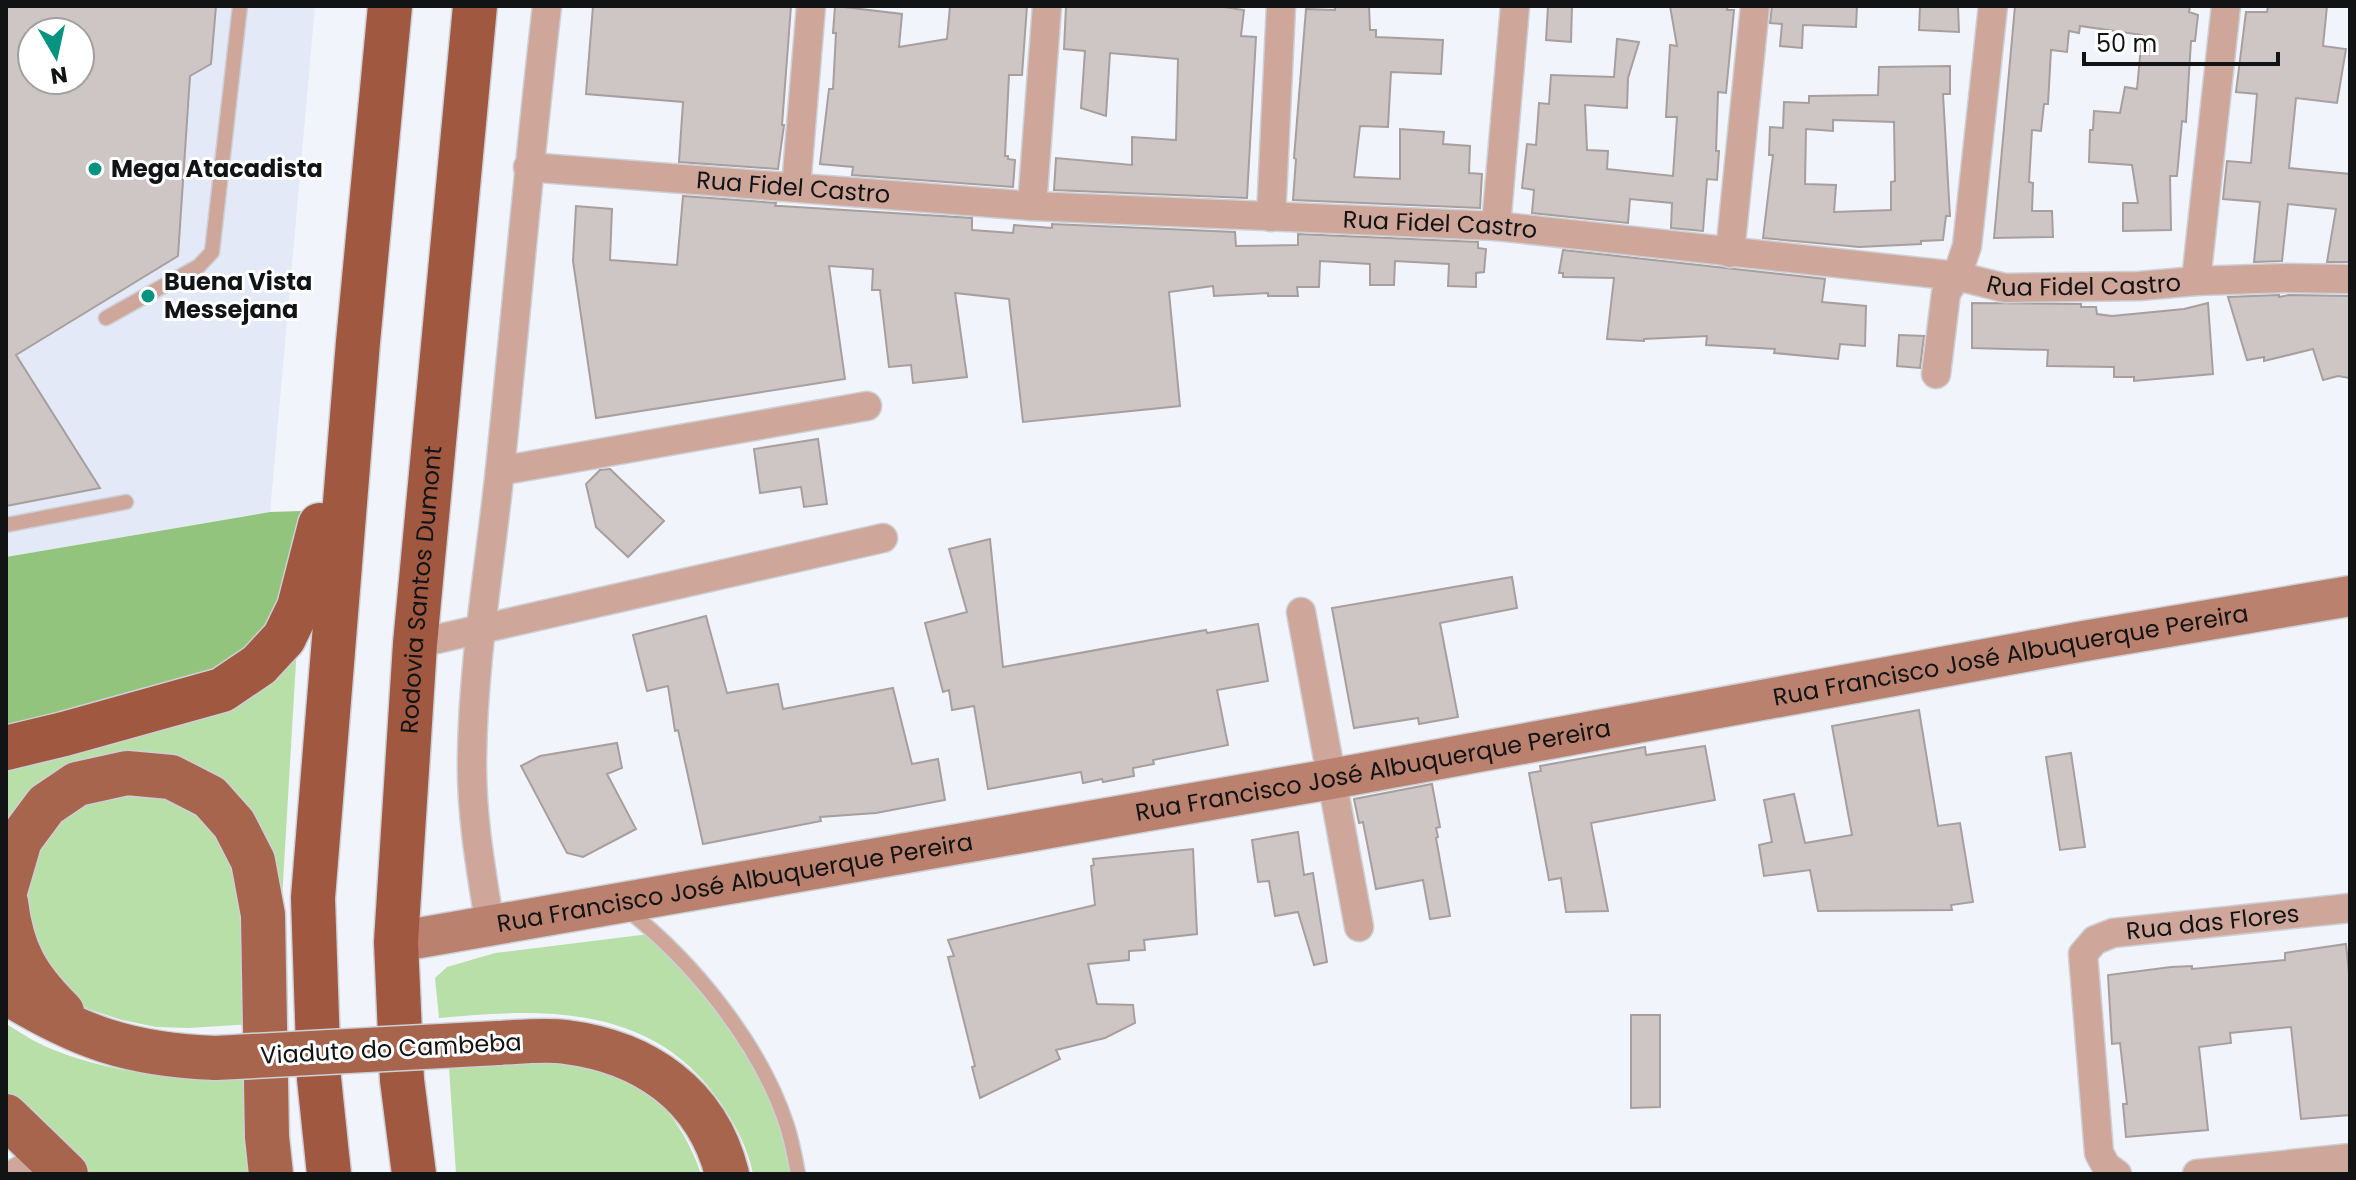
<svg xmlns="http://www.w3.org/2000/svg" width="2356" height="1180" font-family="Poppins,sans-serif">
<rect width="100%" height="100%" fill="#f1f4fb"/>
<path fill="#e3e9f6" fill-rule="evenodd" d="M6,6H315L270,512L6,557ZM32,32H80V80H32Z"/>
<path fill="#b8dfa8" d="M297,645L280,933L270,880L144,762L6,846V763Z
M120,788L193,804L241,861L253,1024L188,1028L156,1027L122,1020L88,1009L56,989L20,924L30,851L53,820Z
M649,934C673,962 700,989 722,1018C757,1065 780,1117 793,1174H753C748,1148 735,1124 720,1102C653,1004 545,1008 439,1018L435,978L447,967L495,953Z
M6,1024C20,1032 34,1042 49,1048C116,1076 186,1079 257,1076L264,1174H75L6,1104Z
M563,1060C584,1067 610,1070 630,1080C665,1098 689,1138 701,1174H456L449,1067Z"/>
<path fill="#92c47d" d="M301,511L294,571L286,603L240,669L6,736V557L270,512Z"/>
<path fill="#cec5c5" stroke="#a79f9e" stroke-width="2" fill-rule="evenodd" d="M6,6H216L211,64L190,76L178,256L16,355L100,488L6,506ZM32,32H80V80H32Z
M593,6H791L782,125H784L778,169L679,162L683,102L586,94Z
M835,6L902,14L899,47L947,39L950,6H1027L1022,75H1009L1005,156H1008V159L1015,160L1013,187L852,175L853,167L820,164L829,89H833L836,33H833Z
M1066,6H1217L1244,10L1241,36L1256,37L1247,198L1054,190L1056,158L1132,165V137L1176,140L1178,59L1110,53L1106,116L1081,108L1085,51L1064,49Z
M1335,6H1369L1370,30H1376V37L1443,40L1441,74L1391,72L1388,127L1360,126L1354,177L1400,179V129L1444,132L1443,144L1470,146L1469,173L1482,174L1480,208L1293,200L1296,159L1294,158L1306,9L1335,10Z
M1548,6H1572L1571,42L1546,40Z
M1670,6H1728L1727,10H1734L1726,93L1718,92L1716,151H1719L1717,180L1707,179L1703,231L1671,228L1672,203L1630,199L1628,223L1532,213L1534,190L1522,188L1527,144L1536,145L1539,103L1549,104L1551,75L1614,77L1617,39L1639,42L1628,78L1627,108L1585,105L1587,150L1608,151L1607,169L1673,176L1677,117H1666L1670,45L1677,46Z
M1772,6H1857L1856,27L1803,25L1802,48L1780,46L1782,24L1770,23Z
M1920,6H1958L1959,32L1919,30Z
M2015,6H2190L2189,12L2198,15L2195,41H2191L2186,122L2182,121L2177,176H2170L2171,230L2123,231V203H2138L2132,165L2089,162L2090,130H2093L2094,111L2120,113L2125,87L2137,89L2142,35L2080,26L2079,33L2069,31L2067,52L2051,50L2048,104H2044L2041,131L2032,130L2029,182L2033,183L2032,211H2052L2053,237L1994,238Z
M2268,6H2327L2323,46L2346,49L2337,103L2296,98L2289,168L2350,174V262H2327L2336,209L2288,204L2282,261L2254,262L2260,202L2223,199L2227,161L2251,163L2257,94L2236,92L2246,12H2267Z
M1950,66V94H1943L1950,216H1946L1943,240L1921,241V244L1859,247L1763,238L1773,155H1769L1770,127L1783,128L1784,102L1809,103V96L1878,95L1879,67ZM1833,120L1894,122L1895,181L1891,182V210L1834,212L1836,185L1805,184L1806,129L1833,131Z
M683,196L776,203L775,206H780L972,218V230L1013,233L1014,225L1052,228V224L1235,232L1236,246L1298,245V234L1478,242V248L1486,249L1484,272L1476,273V287L1448,286L1449,264L1395,261L1394,285H1370V264L1320,261L1319,287H1297L1298,296H1268V293L1214,296L1213,286L1169,292L1180,406L1023,422L1009,299L955,293L967,377L913,383L911,365L889,367L880,290H872L873,269L829,266L845,379L596,418L573,261L576,206L612,209L610,260L677,265Z
M1563,250L1825,279L1822,302L1866,306L1865,346L1840,344L1838,359L1774,353L1775,349L1706,345L1707,336L1644,339V341L1607,339L1614,278L1563,277V273H1559Z
M2279,295V297L2289,295L2350,296V378L2338,376L2323,380L2313,349L2264,361V357L2247,360L2228,297Z
M1972,303L2081,304V307H2096L2097,314L2112,316L2184,309L2208,303L2213,374L2134,381V377H2114V367L2047,366L2048,350L1972,348Z
M1899,335L1924,336L1920,368L1897,366Z
M818,439L827,504L804,507L801,487L760,493L754,449Z
M610,469L664,521L628,557L596,527L586,484L600,470Z
M990,539L1003,667L1206,630L1207,633L1258,624L1268,681L1217,690L1228,745L1153,760L1154,764L1133,768L1134,776L1103,782L1102,779L1083,783L1081,772L988,789L974,706L952,710L949,690L943,692L925,623L967,612L949,549Z
M1512,577L1517,608L1440,623L1458,717L1419,724L1418,718L1354,728L1332,608Z
M706,616L727,693L778,684L783,709L893,688L912,764L938,759L945,800L876,813L820,817L821,821L703,844L678,730L675,731L668,686L647,691L633,635Z
M1919,710L1938,826L1960,823L1973,902L1951,905L1952,910L1818,911L1810,870L1764,876L1759,845L1772,842L1764,800L1794,794L1805,843L1852,835L1832,726Z
M617,743L622,768L607,774L636,829L583,857L567,853L521,766L540,756Z
M1705,746L1715,800L1591,823L1608,911L1566,912L1561,878L1549,880L1529,773L1541,771L1540,766L1645,747L1646,755Z
M2071,753L2085,847L2060,850L2046,757Z
M1432,784L1440,827L1436,828L1438,837L1436,838L1450,916L1430,919L1423,880L1376,889L1363,822L1359,823L1354,799Z
M1298,832L1304,875L1313,873L1327,962L1314,965L1298,912L1275,916L1269,881L1258,882L1252,840Z
M1193,849L1197,934L1144,940L1145,950L1129,951V960L1088,964L1097,1004L1133,1005L1135,1023L1105,1038L1056,1050L1060,1059L980,1098L972,1067L975,1066L948,957L954,956L948,940L1095,905L1091,866L1094,865L1093,859Z
M2346,944L2350,982V1115L2301,1119L2291,1027L2230,1033L2231,1043L2199,1047L2208,1130L2126,1137L2123,1104H2127L2120,1043L2112,1044L2108,975L2171,967L2192,966V969L2285,960V953Z
M1631,1015H1660V1107L1631,1108Z"/>
<g fill="none" stroke-linecap="round" stroke-linejoin="round">
<defs>
<path id="service" d="M106,318L199,266L212,252L240,6
M6,525L126,502
M626,909C693,961 761,1045 787,1126C792,1141 795,1158 798,1174"/>
<g id="minor">
<path id="s1" d="M528,167L1032,206L1496,226L1957,276L2005,288L2139,286L2196,281L2286,278L2350,279"/>
<path d="M796,187L811,6"/>
<path d="M1032,206L1047,6"/>
<path d="M1271,217L1281,6"/>
<path d="M1496,226L1515,6"/>
<path d="M1730,253L1755,6"/>
<path d="M2196,281L2226,6"/>
<path d="M1936,374L1946,293L1957,276L1967,246L1993,6"/>
<path d="M500,471L867,406"/>
<path d="M1301,612L1359,927"/>
<path d="M415,644L883,538"/>
<path d="M490,926C481,870 471,815 472,758C473,661 490,565 500,469C516,315 529,160 547,6"/>
<path d="M14,1174L47,1154"/>
<path id="s2" d="M2117,1174L2106,1166L2099,1153L2083,954L2095,940L2113,933L2350,908"/>
<path d="M2197,1174L2350,1158"/>
</g>
<g id="secondary">
<path id="s3" d="M396,942L1331,779L2084,641L2350,596"/>
</g>
<path id="primary" d="M6,888L20,840L46,805L77,784L127,773L171,777L210,797L234,824L253,861L263,915L267,1137L271,1174
M6,902C12,952 27,977 62,1012
M6,992C79,1037 130,1055 216,1058
M498,1043C520,1042 544,1039 566,1042C644,1052 707,1094 727,1174
M6,1116L66,1174"/>
<g id="trunk">
<path d="M6,748L64,734L222,690L259,665L284,638L299,607L320,525"/>
<path d="M329,1174L319,1078L313,898L358,342L390,6"/>
<path id="s4" d="M414,1174L402,1080L396,942L415,644L475,6"/>
</g>
</defs>
<use href="#service" stroke="#cdd0d6" stroke-width="17"/>
<use href="#minor" stroke="#cdd0d6" stroke-width="31"/>
<use href="#secondary" stroke="#cdd0d6" stroke-width="43"/>
<use href="#primary" stroke="#cdd0d6" stroke-width="47"/>
<use href="#trunk" stroke="#cdd0d6" stroke-width="47"/>
<use href="#service" stroke="#cea79a" stroke-width="14"/>
<use href="#minor" stroke="#cea79a" stroke-width="28"/>
<use href="#secondary" stroke="#b9816e" stroke-width="40"/>
<use href="#primary" stroke="#a8654e" stroke-width="44"/>
<use href="#trunk" stroke="#a05840" stroke-width="44"/>
<defs>
<path id="primary-bridge" d="M216,1058L498,1043"/>
</defs>
<use href="#primary-bridge" stroke="#cdd0d6" stroke-width="47" stroke-linecap="butt"/>
<use href="#primary-bridge" stroke="#a8654e" stroke-width="44"/>
</g>
<g fill="#06937f" stroke="#fff" stroke-width="3">
<circle cx="95" cy="169" r="8"/>
<circle cx="148" cy="296" r="8"/>
</g>
<g text-anchor="middle" stroke-width="6" stroke-linejoin="round" paint-order="stroke">
<g font-size="24" font-weight="bold" fill="#121315" stroke="#fff" text-anchor="start">
<text x="111" y="177">Mega Atacadista</text>
<text x="164" y="290">Buena Vista<tspan x="164" dy="28">Messejana</tspan></text>
</g>
<g font-size="24" fill="#121315" stroke="#fff">
<text dy="8" stroke="none"><textPath href="#s1" startOffset="266">Rua Fidel Castro</textPath></text>
<text dy="8" stroke="none"><textPath href="#s1" startOffset="914">Rua Fidel Castro</textPath></text>
<text dy="8" stroke="none"><textPath href="#s1" startOffset="1562">Rua Fidel Castro</textPath></text>
<text dy="8" stroke="none"><textPath href="#s4" startOffset="586">Rodovia Santos Dumont</textPath></text>
<text dy="8" stroke="none"><textPath href="#s3" startOffset="1640">Rua Francisco José Albuquerque Pereira</textPath></text>
<text dy="8" stroke="none"><textPath href="#s3" startOffset="992">Rua Francisco José Albuquerque Pereira</textPath></text>
<text dy="8" stroke="none"><textPath href="#s3" startOffset="344">Rua Francisco José Albuquerque Pereira</textPath></text>
<text dy="8" stroke="none"><textPath href="#s2" startOffset="366">Rua das Flores</textPath></text>
<text transform="translate(391 1049) rotate(-3)" y="8">Viaduto do Cambeba</text>
</g>
</g>
<rect width="2356" height="1180" fill="none" stroke="#121315" stroke-width="16"/>
<g transform="translate(56 56) rotate(171)"><circle r="38" fill="#ffffff" stroke="#a0a1a1" stroke-width="2"/>
<path d="M0-6L14 30L0 20L-14 30Z" fill="#06937f"/>
<text y="-12" font-size="22" font-weight="bold" text-anchor="middle" fill="#121315">N</text>
</g>
<path d="M2084 52v12h194v-12" fill="none" stroke="#121315" stroke-width="4"/>
<text x="2096" y="52" font-size="24" fill="#121315" stroke="#ffffff" stroke-width="6" paint-order="stroke">50 m</text>
</svg>
